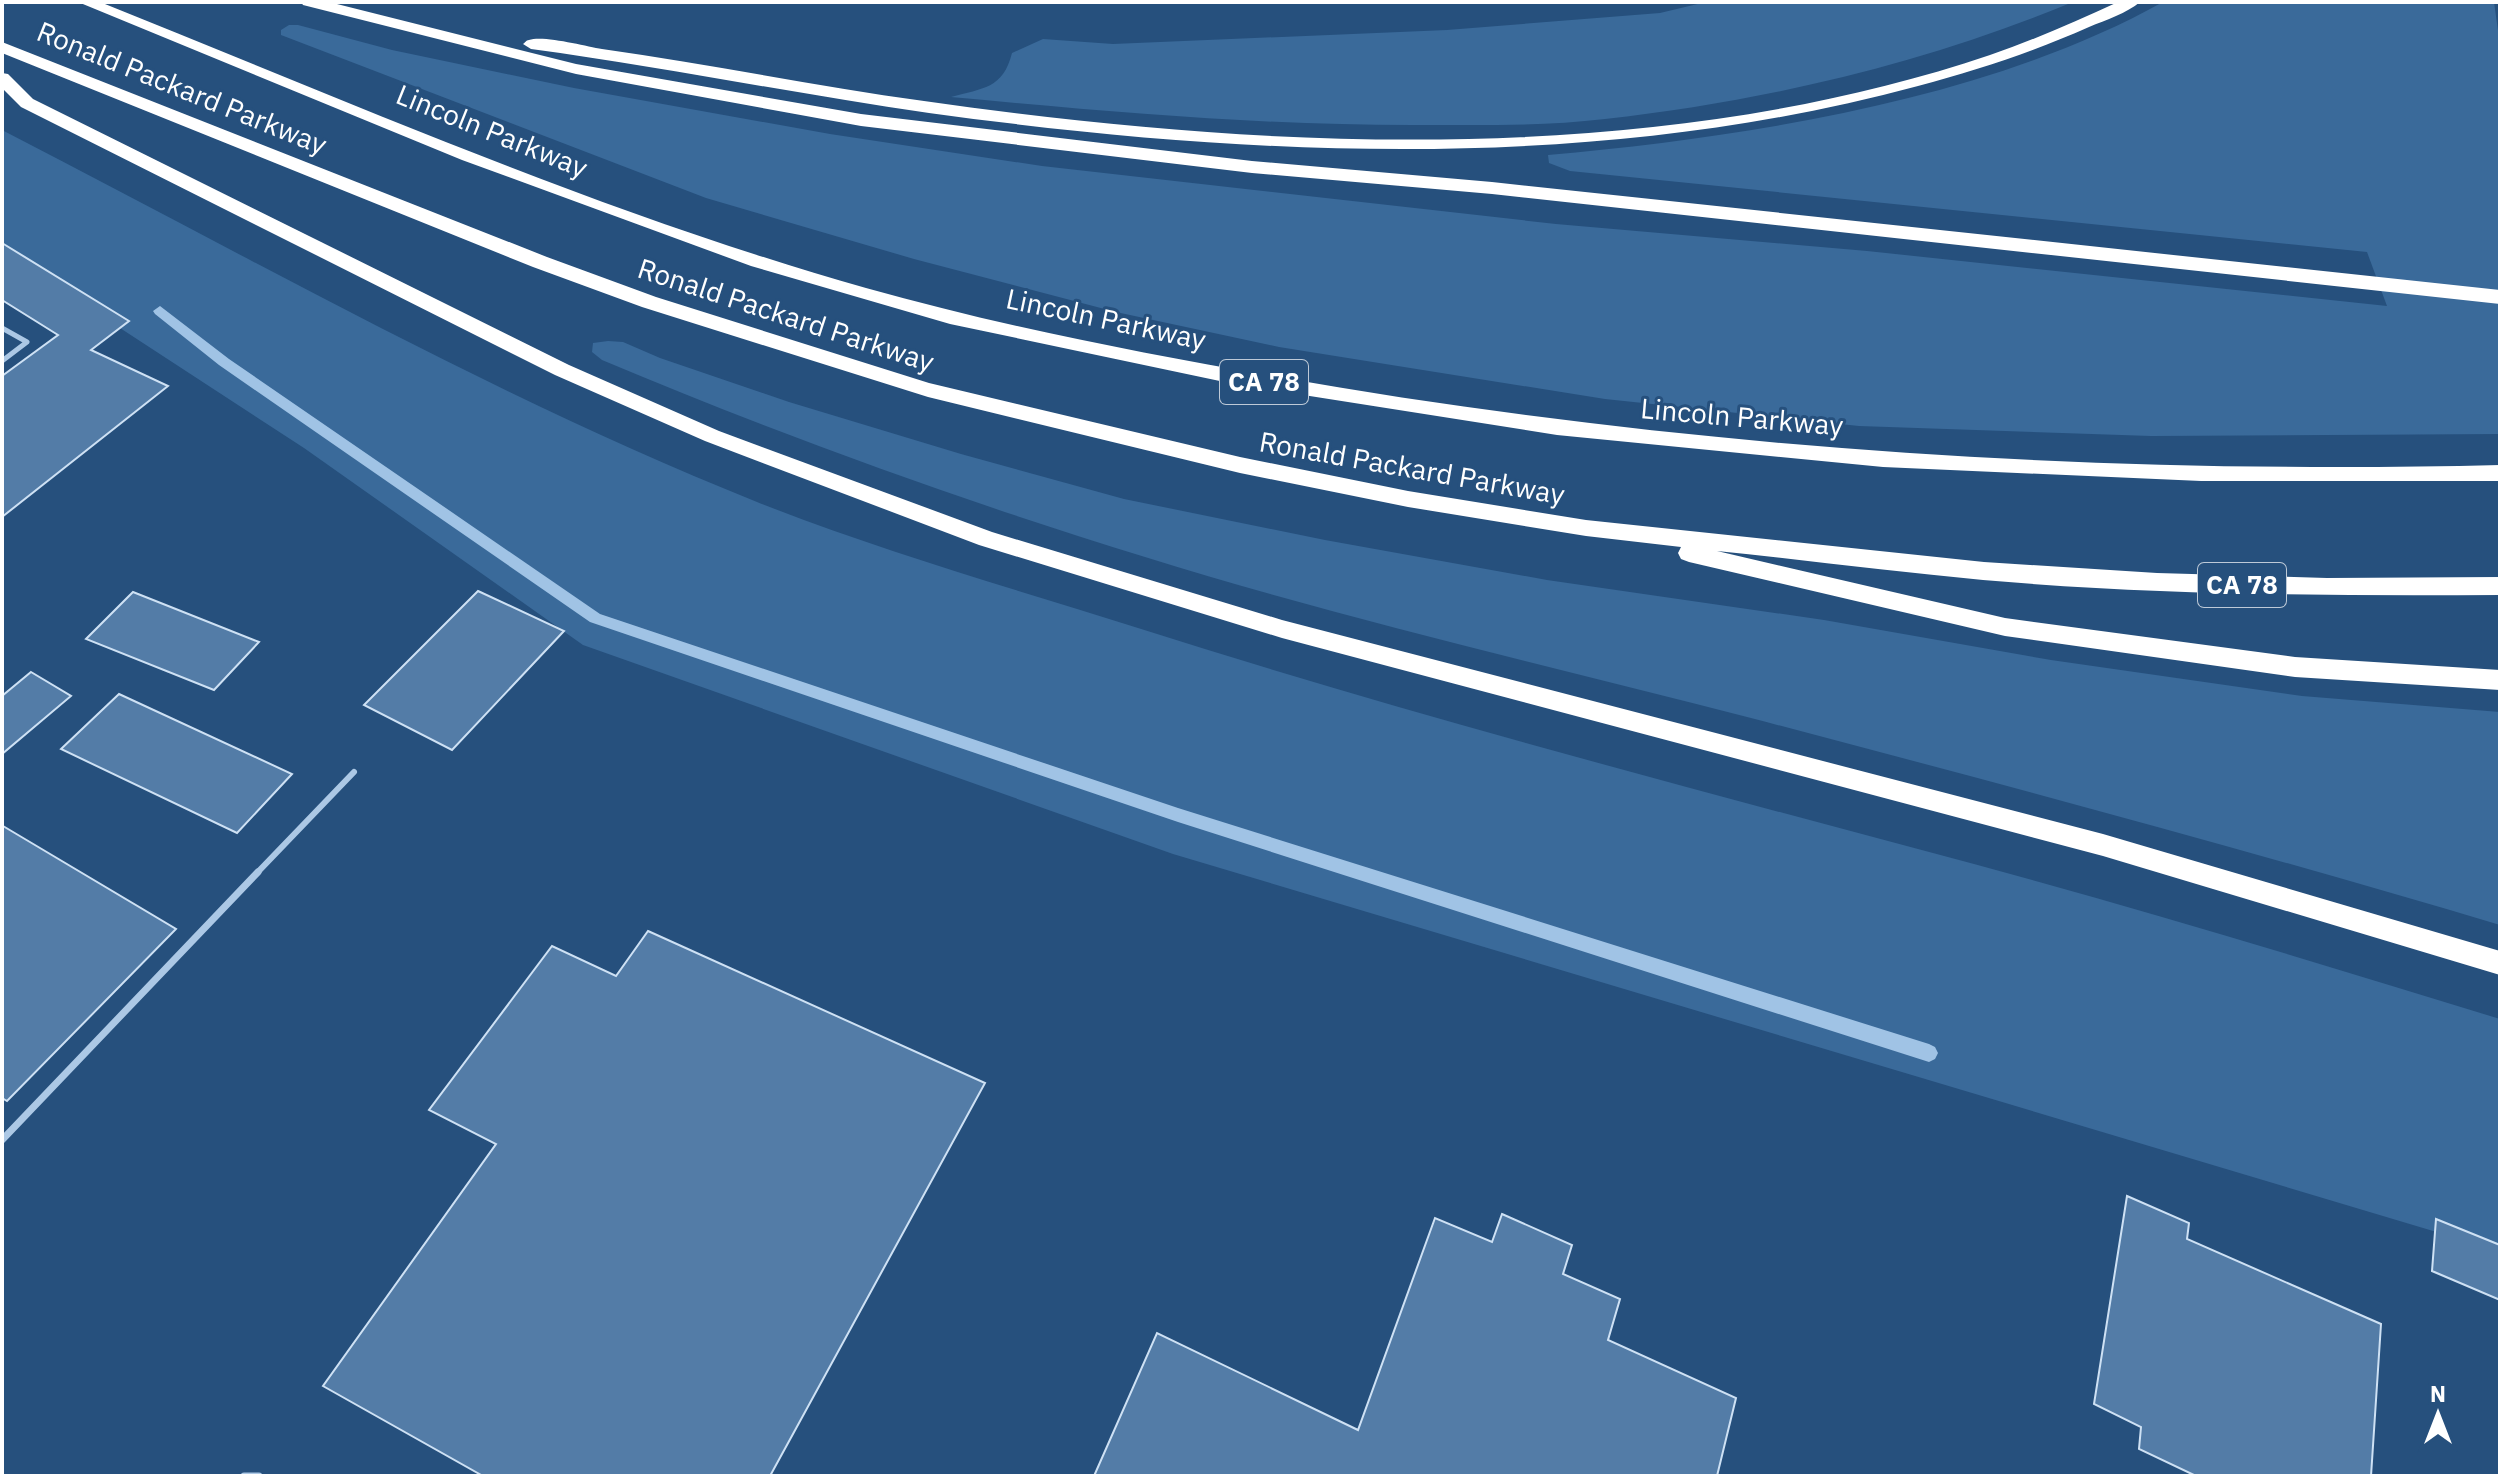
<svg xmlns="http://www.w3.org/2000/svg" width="2502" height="1478" font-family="'IBM Plex Sans',sans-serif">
<rect width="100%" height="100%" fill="#26507d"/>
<path fill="#3a6a9a" d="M1706,2H2073C1924,64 1765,101 1605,119C1547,126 1487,125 1429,125C1269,126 1111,112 951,97C983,88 1003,89 1012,53L1043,39L1113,44L1447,30L1660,13Z
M2163,2H2494L2500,45V434L2151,436L1859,426L1605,399L1279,347L1116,312L914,259L706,198L281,35V30L289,25H298L392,50L574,88L830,134L1042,166L1556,224L1867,251L2387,306L2367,252L1570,171L1549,163L1548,155C1747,137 1987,100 2163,2Z
M2,130C251,258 496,398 757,502C881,551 1011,588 1138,628C1414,716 1694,789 1974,864C2151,912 2325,965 2500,1019V1251L1173,854L583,645L304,448L2,251Z
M608,341L623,342L660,358L789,402L961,454L1124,499L1325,540L1547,580L1824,620L2051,660L2302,696L2500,712V925C2252,851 2002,784 1751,718C1549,666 1344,619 1145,557C960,500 780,435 602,360L592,352L593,343Z"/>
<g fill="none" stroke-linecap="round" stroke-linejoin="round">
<path fill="#a0c3e5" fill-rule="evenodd" d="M160,306L229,359L600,614L1178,808L1929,1044L1935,1047L1938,1053L1935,1059L1929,1062L1178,822L590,622L219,365L155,314L153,311Z"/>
</g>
<path fill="#537ca7" stroke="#cee1f4" stroke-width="2" d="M2,243L129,321L91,350L168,386L2,517V376L58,335L2,300Z
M478,591L564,631L452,750L364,705Z
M133,592L259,642L214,690L86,639Z
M31,672L71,696L2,754V696Z
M119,694L292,774L237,833L61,749Z
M3,826L176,929L7,1101L2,1098Z
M648,931L985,1083L770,1476H483L323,1386L496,1144L429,1110L552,946L616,976Z
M2127,1196L2189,1223L2187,1239L2381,1324L2371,1476H2196L2139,1449L2141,1427L2094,1404Z
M1502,1214L1572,1245L1563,1274L1620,1299L1608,1340L1736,1398L1717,1476H1094L1157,1333L1358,1430L1435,1218L1492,1242Z
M2436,1219L2500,1245V1300L2432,1271Z"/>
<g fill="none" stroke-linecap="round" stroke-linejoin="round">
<path stroke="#acc8e5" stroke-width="5" d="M2,328L27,342L2,361"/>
<path stroke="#acc8e5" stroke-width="6" d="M256,874L354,772"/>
<path stroke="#acc8e5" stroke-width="7" d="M2,1140L258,872
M244,1476H259"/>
<path fill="#fff" fill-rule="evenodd" d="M78,2H100C353,103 604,214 866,288C1001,326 1140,353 1278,377C1681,448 2092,475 2500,465V481H2201L1883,467L1557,435L1234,384L950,324L751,266L462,160Z
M301,2H329L576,64L861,114L1252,161L1492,182L2500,290V304L1492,194L1252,173L861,126L576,74L303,5Z
M2118,2H2140C2127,13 2106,20 2089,27C2033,52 1977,70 1918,86C1595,173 1258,158 929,113C796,94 664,67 531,49L523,44C525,43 526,40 529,40C543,35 585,46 602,49C709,64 816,86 924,101C1269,151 1656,168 1990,55C2034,40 2076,21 2118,2Z
M2,42L547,257L656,297L929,383L1240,457L1408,491L1586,520L1984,562L2157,573L2327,578L2500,577V595C2328,596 2155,595 1983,580C1894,572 1805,560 1717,551L2005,618L2295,657L2500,670V690L2295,677L2005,636L1689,562L1681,559L1678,553L1681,547L1586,536L1408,507L1240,473L928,397L642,307L533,267L2,53Z
M2,73L8,74L33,99L569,365L719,431L992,532L1282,620L2103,834L2500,951V975L2103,856L1282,638L979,545L705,441L555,375L21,107L2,88Z"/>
</g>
<g text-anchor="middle" stroke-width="6" stroke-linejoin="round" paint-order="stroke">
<g fill="#26507d" stroke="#becad8" stroke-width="2">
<rect x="1220" y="360" width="88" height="44" rx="6"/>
<rect x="2198" y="563" width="88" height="44" rx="6"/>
</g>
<g font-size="26" font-weight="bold" fill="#fff">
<text x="1264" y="391">CA 78</text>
<text x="2242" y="594">CA 78</text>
</g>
<g font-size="28" fill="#fff" stroke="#26507d">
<text transform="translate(182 88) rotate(22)" y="10">Ronald Packard Parkway</text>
<text transform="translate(492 131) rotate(22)" y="10">Lincoln Parkway</text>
<text transform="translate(786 315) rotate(18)" y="10">Ronald Packard Parkway</text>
<text transform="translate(1106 319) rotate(12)" y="10">Lincoln Parkway</text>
<text transform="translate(1742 417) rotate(5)" y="10">Lincoln Parkway</text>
<text transform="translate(1412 468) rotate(10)" y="10">Ronald Packard Parkway</text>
</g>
</g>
<rect width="2502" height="1478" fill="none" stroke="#ffffff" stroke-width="8"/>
<g transform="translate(2438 1414)" stroke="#26507d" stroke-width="6" paint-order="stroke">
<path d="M0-6L14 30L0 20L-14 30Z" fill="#ffffff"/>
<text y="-12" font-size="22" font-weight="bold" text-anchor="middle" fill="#ffffff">N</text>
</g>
</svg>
